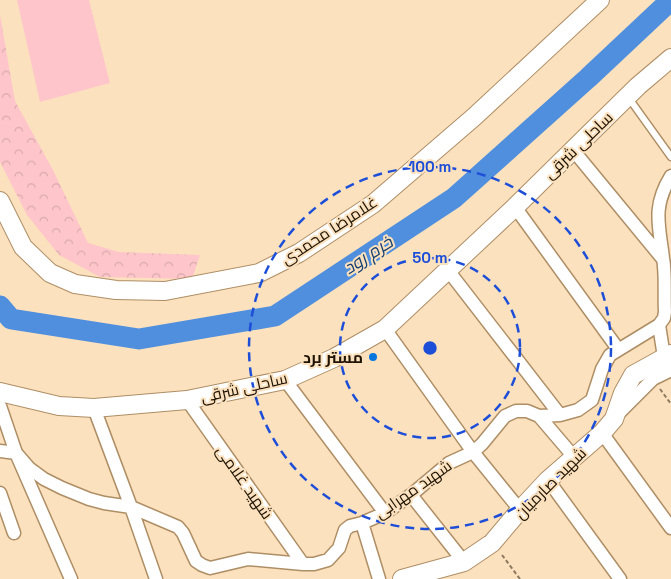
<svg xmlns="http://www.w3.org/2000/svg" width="671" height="579" font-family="'Space Grotesk',Cairo,sans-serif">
<defs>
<pattern id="forest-crowns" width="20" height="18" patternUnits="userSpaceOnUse" patternTransform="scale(1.25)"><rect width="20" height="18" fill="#fec6ca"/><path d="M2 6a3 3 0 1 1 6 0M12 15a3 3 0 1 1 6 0" fill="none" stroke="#d9a9ac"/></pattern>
</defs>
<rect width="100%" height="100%" fill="#fce1be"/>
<path fill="#fec6ca" d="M17,0H89L110,83L40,102Z"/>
<path fill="url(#forest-crowns)" d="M0,15L15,101L53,170L88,243L119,252L200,255L192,279L100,277L59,255L27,215L0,162Z"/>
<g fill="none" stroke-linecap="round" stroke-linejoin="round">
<path stroke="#4f8fdd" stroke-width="21" d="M0,306L11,319L139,339L275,316L454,198L588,78L671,0"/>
<defs>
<path id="lane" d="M628,97L671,157"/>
<path id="street" d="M573,150L662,258
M515,207L618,349
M447,269L560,415
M659,325L664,357
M385,329L473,452L520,510
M285,380L385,513
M187,400L303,564
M0,406L16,453L71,579
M94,408L131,507L156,579
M618,414L653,379L671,370
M539,416L574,457
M602,433L671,528
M0,451L16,453
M16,453L29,468L44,479L62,488L89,499L104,503L131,507L178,527L183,533L196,561L202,565L210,568L248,559L303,564H314L328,560L339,548L345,530L350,526L362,523L385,513L411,495L449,463L473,452L482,444L505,416L516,411H527L539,416L560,415L578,410L592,400L602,369L610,355L659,325L664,318L665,312C664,294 666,275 663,258C659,225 652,207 671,176
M548,480L620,579
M0,493L14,533
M411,495L464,562
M362,523L379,579"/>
<path id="secondary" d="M0,201L23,247L50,273L75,284L116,290L165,291L259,273L299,253L373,204L474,117L600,0
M0,392L59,406L94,408L187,400L285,380L334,358L385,329L515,207L638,86L671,58
M402,579L464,562L492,543L520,510L548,480L602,433L614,419L623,393L633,375L671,354"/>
</defs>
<use href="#lane" stroke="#ae8e65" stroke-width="9"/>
<use href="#street" stroke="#ae8e65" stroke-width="15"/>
<use href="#secondary" stroke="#ae8e65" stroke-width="20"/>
<path stroke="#8c7960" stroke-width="2" stroke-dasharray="4 2.5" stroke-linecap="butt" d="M660,389L671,404
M502,555L520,579"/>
<use href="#lane" stroke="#fff" stroke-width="6"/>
<use href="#street" stroke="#fff" stroke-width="12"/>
<use href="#secondary" stroke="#fff" stroke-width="18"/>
</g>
<g fill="none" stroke="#1d4ed8" stroke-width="2.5" stroke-dasharray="9 6">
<circle cx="430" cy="348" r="90"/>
<circle cx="430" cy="348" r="181"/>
</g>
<circle fill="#0476de" stroke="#fce1be" stroke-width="2" cx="373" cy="357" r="5"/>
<g text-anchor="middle" stroke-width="4" stroke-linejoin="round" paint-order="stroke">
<g font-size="16" fill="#1f1404" stroke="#fce1be">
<text transform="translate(578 145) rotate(-44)" y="6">ساحلی شرقی</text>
<text transform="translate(329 230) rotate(-33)" y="6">غلامرضا محمدی</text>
<text transform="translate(244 387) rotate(-13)" y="6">ساحلی شرقی</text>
<text transform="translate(245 482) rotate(55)" y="6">شهید غلامی</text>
<text transform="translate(550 483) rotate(-45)" y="6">شهید صارمیان</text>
<text transform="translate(413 489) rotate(-35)" y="6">شهید مهرابی</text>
</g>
<g font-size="16" font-weight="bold" fill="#1f1404" stroke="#fce1be" text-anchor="end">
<text x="363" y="363">مستر برد</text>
</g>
<g font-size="18" font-style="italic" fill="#164274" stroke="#fce1be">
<text transform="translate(368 255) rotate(-33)" y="6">خرم رود</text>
</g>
</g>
<circle cx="430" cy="348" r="8" fill="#1d4ed8" stroke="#fce1be" stroke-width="2.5"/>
<g font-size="15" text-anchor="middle" font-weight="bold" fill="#1d4ed8" stroke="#fce1be" stroke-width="4" stroke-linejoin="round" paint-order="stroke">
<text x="430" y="172">100 m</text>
<text x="430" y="263">50 m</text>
</g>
</svg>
